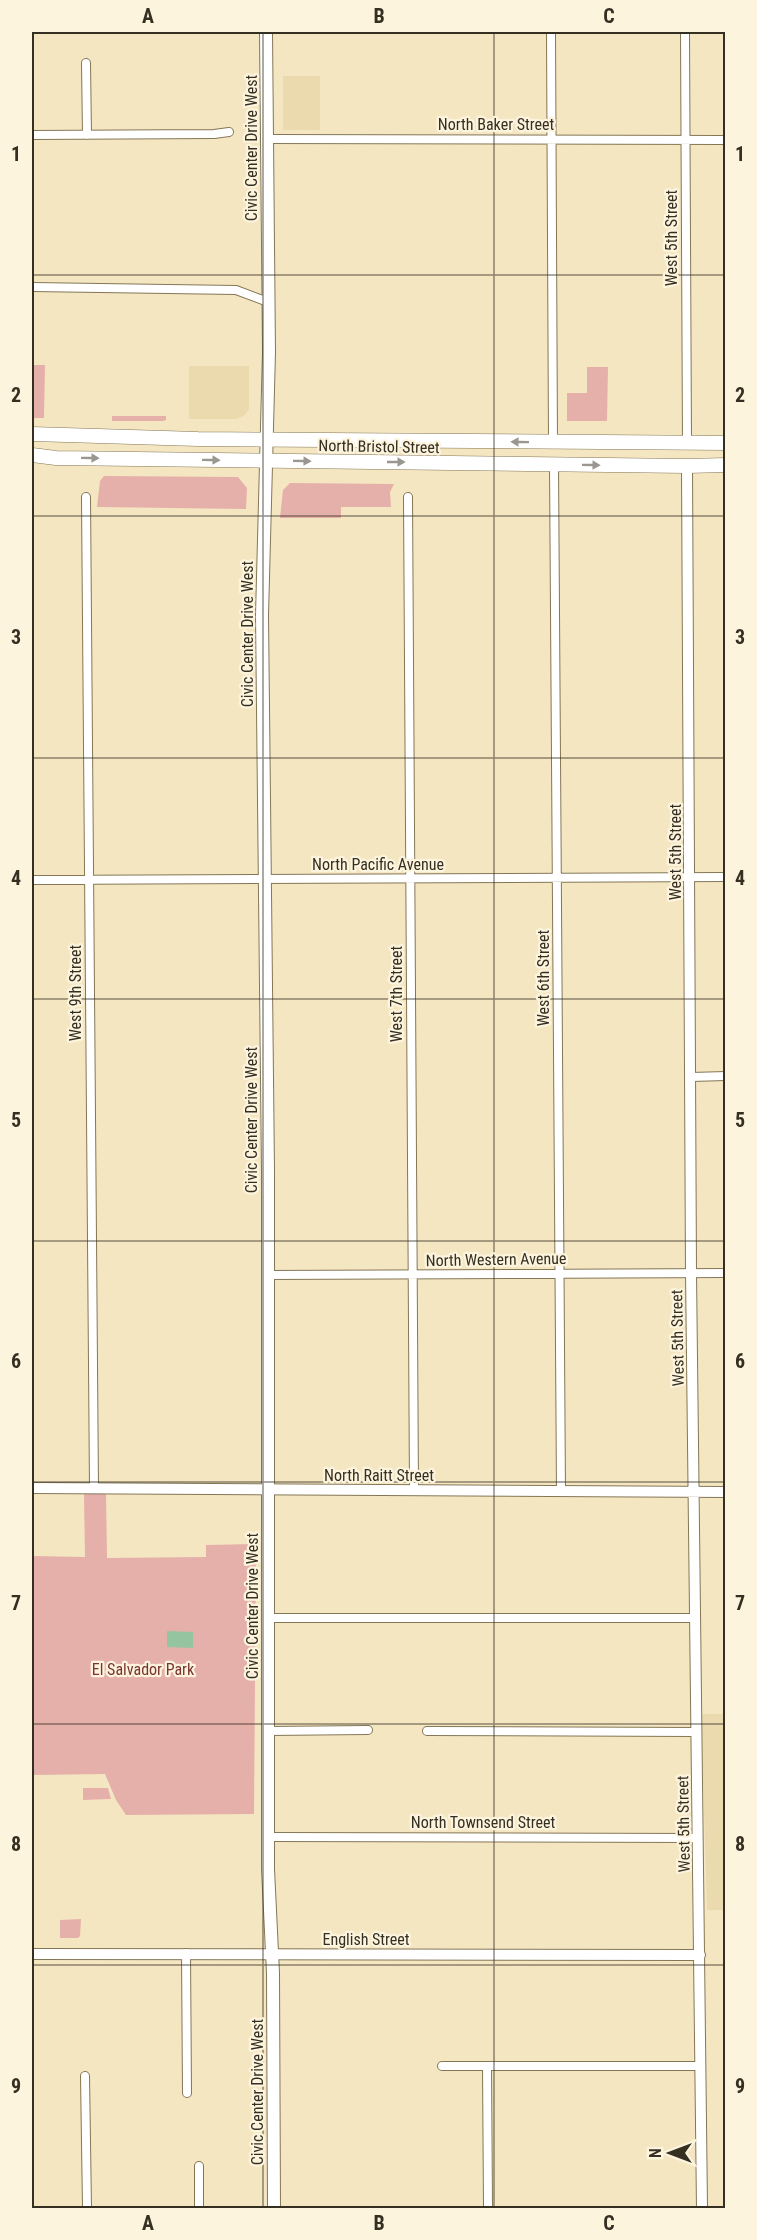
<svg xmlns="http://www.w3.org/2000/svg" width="757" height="2240" font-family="'Roboto Condensed',sans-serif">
<rect width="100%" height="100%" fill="#f5e6c2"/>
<path fill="#ecdaaf" d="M283,76H320V130H283Z
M189,366H249V409L245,415L237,419H189Z
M701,1714H725V1910H707Z"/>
<path fill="#e5b0aa" d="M32,365H45L44,418H32Z
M587,367H608L607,421H567V393H587Z
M112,416H166V420L163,421H112Z
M104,476L238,477L247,488L246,509L97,507L100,481Z
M290,483L394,484L390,492L391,507H341V518H280L283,490Z
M106,1493L107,1558L206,1557V1545L256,1544L254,1814L126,1815L116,1800L105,1774L32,1775V1556L85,1557L84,1494Z
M83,1788H108L111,1799L83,1800Z
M81,1919L80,1936L78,1938H60V1920Z"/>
<path fill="#95c4a1" d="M167,1631L193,1632V1648L167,1647Z"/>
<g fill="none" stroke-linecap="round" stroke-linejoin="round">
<defs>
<path id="minor" d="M551,32L553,443
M685,32L687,444
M86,63L87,135
M32,135L214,134L229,132
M267,139L726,140
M32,287L236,290L268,302
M554,465L561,1492
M86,497L94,1488
M408,497L414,1490
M32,880L726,877
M691,1077L726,1076
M267,1275L726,1273
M268,1618H695
M268,1731L368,1730
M427,1731L696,1732
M268,1837L698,1838
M186,1953L187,2093
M442,2066H701
M487,2066L488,2208
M85,2076L87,2208
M199,2166V2208"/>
<path id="tertiary" d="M687,466L691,1273L702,2208
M32,1488L726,1492
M32,1954L700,1955"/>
<path id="secondary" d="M266,32L269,352L262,615L268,1171V1869L273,1973L274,2208"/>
<path id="primary" d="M32,434L198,439L726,443
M32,455L56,458L687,466L726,465"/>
</defs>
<use href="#minor" stroke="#847756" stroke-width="10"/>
<use href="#tertiary" stroke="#847756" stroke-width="12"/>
<use href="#secondary" stroke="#847756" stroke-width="14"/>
<use href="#primary" stroke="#847756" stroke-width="15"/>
<use href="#minor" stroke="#fff" stroke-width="8"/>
<use href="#tertiary" stroke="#fff" stroke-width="10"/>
<use href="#secondary" stroke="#fff" stroke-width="12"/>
<use href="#primary" stroke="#fff" stroke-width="14"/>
</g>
<defs><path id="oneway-solid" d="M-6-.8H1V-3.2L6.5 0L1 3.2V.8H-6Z" transform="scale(1.5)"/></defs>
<g fill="#9a9790">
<use href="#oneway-solid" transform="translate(520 442) rotate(-179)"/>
<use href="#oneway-solid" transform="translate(90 458) rotate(1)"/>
<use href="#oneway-solid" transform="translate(211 460) rotate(1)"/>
<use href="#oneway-solid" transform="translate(302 461) rotate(1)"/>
<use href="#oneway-solid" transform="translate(396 462)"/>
<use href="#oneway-solid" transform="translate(591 465) rotate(1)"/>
</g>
<path fill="none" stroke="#352f22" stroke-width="1.5" stroke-opacity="0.55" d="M263,32V2208M494,32V2208M32,275H726M32,516H726M32,758H726M32,999H726M32,1241H726M32,1482H726M32,1724H726M32,1965H726"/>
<g text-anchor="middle" stroke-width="4.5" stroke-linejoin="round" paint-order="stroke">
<g font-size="16" fill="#352f22" stroke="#fdf4de">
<text x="496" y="130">North Baker Street</text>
<text transform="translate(251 148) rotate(-90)" y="6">Civic Center Drive West</text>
<text transform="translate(671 238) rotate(-90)" y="6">West 5th Street</text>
<text transform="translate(379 446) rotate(1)" y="6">North Bristol Street</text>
<text transform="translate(247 634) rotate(-90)" y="6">Civic Center Drive West</text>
<text transform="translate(675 852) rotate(-90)" y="6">West 5th Street</text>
<text x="378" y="870">North Pacific Avenue</text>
<text transform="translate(543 978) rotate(-90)" y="6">West 6th Street</text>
<text transform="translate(75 993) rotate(-90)" y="6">West 9th Street</text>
<text transform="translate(396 994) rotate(-90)" y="6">West 7th Street</text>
<text transform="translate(251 1120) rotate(-90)" y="6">Civic Center Drive West</text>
<text transform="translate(496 1259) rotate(-1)" y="6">North Western Avenue</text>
<text transform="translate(677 1338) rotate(-91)" y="6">West 5th Street</text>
<text x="379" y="1481">North Raitt Street</text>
<text transform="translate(252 1606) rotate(-90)" y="6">Civic Center Drive West</text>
<text x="483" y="1828">North Townsend Street</text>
<text transform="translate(683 1824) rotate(-91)" y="6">West 5th Street</text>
<text x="366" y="1945">English Street</text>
<text transform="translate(257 2092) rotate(-90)" y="6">Civic Center Drive West</text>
</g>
<g font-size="16" fill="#7b332f" stroke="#fdf4de">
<text x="143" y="1675">El Salvador Park</text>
</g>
</g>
<rect width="757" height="2240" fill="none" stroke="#fdf4de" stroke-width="66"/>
<g transform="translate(670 2153) rotate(270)" stroke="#fdf4de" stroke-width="4.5" paint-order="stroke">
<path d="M0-4.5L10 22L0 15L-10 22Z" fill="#352f22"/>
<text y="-9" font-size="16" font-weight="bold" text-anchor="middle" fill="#352f22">N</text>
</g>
<rect x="33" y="33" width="691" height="2174" fill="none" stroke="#352f22" stroke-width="2"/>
<g font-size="20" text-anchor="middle" font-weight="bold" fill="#352f22">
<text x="148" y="23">A</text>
<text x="379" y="23">B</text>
<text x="609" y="23">C</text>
<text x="16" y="161">1</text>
<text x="740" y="161">1</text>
<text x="16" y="402">2</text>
<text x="740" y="402">2</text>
<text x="16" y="644">3</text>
<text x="740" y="644">3</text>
<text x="16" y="885">4</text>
<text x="740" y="885">4</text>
<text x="16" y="1127">5</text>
<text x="740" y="1127">5</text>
<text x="16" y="1368">6</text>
<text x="740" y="1368">6</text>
<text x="16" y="1610">7</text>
<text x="740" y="1610">7</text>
<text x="16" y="1851">8</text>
<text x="740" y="1851">8</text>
<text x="16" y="2093">9</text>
<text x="740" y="2093">9</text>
<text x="148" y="2230">A</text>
<text x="379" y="2230">B</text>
<text x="609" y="2230">C</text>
</g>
</svg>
